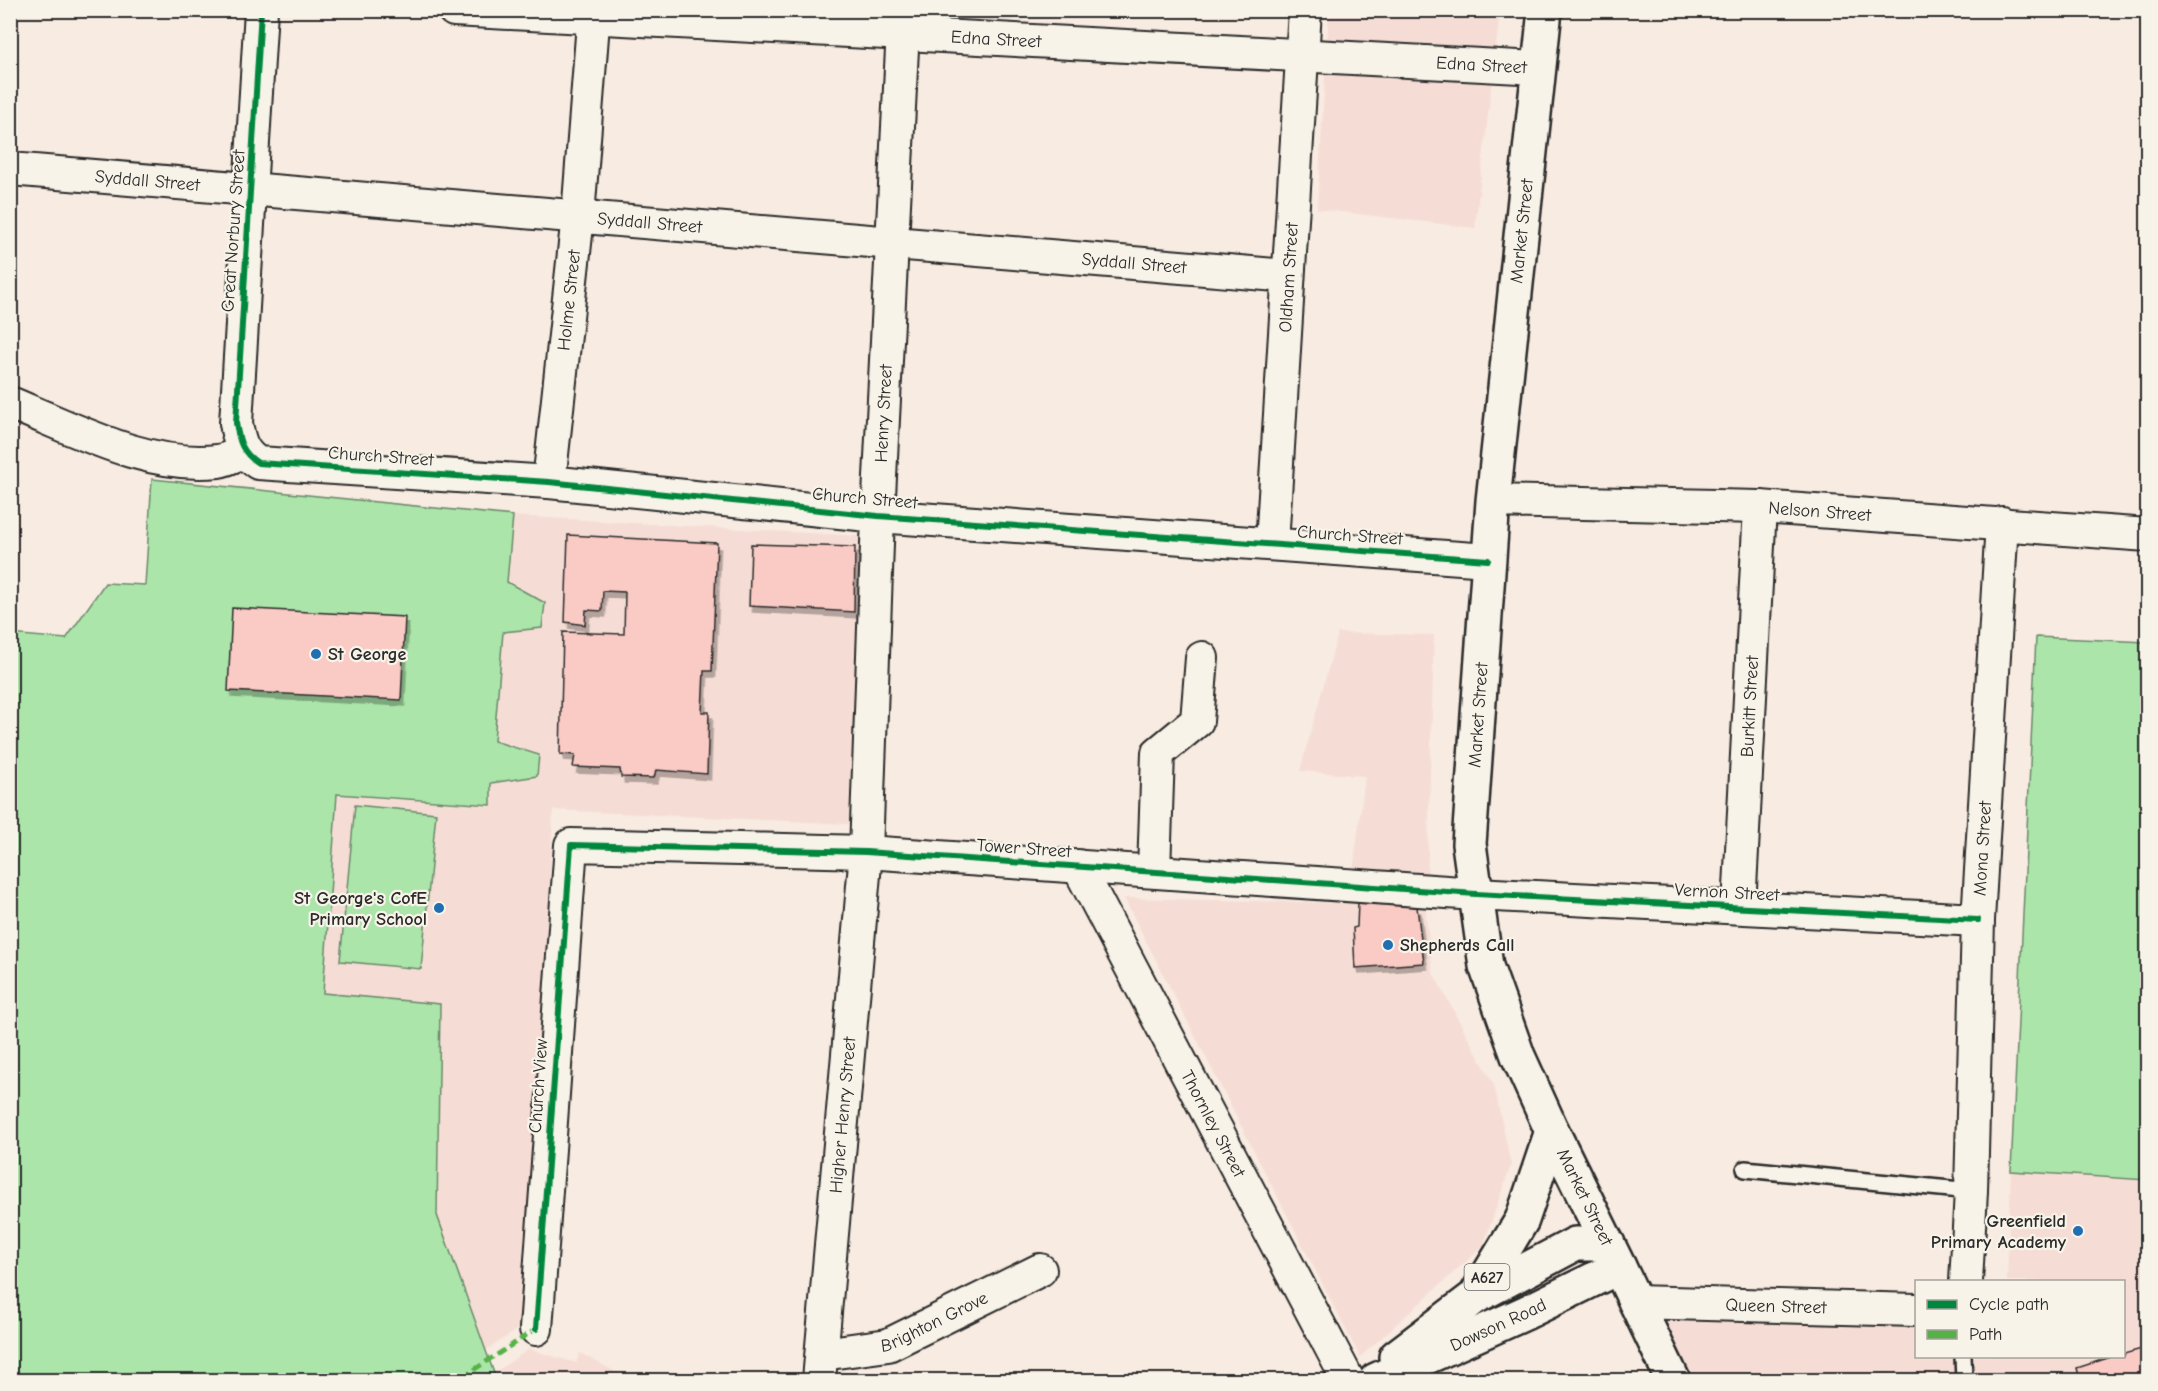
<svg xmlns="http://www.w3.org/2000/svg" width="2158" height="1391" font-family="'Comic Neue',sans-serif">
<defs>
<filter id="shadow"><feDropShadow dx="3.5" dy="6" stdDeviation="0" flood-color="#0004"/></filter>
</defs>
<rect width="100%" height="100%" fill="#f8ebe1"/>
<filter id="ink" filterUnits="userSpaceOnUse"><feTurbulence type="fractalNoise" baseFrequency=".0167" numOctaves="2"/><feDisplacementMap in="SourceGraphic" scale="12" xChannelSelector="R" yChannelSelector="G"/><feConvolveMatrix kernelMatrix="1 2 1 2 8 2 1 2 1" color-interpolation-filters="sRGB"/></filter>
<g filter="url(#ink)">
<path fill="#f5ddd5" d="M1329,11H1500L1475,228L1317,209Z
M513,516L861,536L850,824L553,810L528,1322L485,1351L437,1215L440,1005L323,993L337,794L491,805V783L539,755L494,741L503,632L542,628L507,582Z
M1338,633L1434,635L1426,917L1433,973L1494,1085L1511,1165L1483,1246L1360,1357L1124,898L1349,903L1365,776L1300,771Z
M2011,1171L2147,1180V1380H1673L1635,1302L1916,1310V1356H2124V1282L2007,1281Z
M529,1349L576,1363L580,1353L631,1380H493L494,1373Z"/>
<path fill="#abe5aa" stroke="#6b886a" stroke-width="1.5" d="M152,479L513,516L507,582L545,603L542,628L503,632L494,741L539,755L537,776L491,783V805L337,794L323,993L440,1004L437,1215L494,1373L493,1380H11L10,634L66,639L105,583L145,585Z
M2036,637L2147,642V1180L2011,1171Z
M355,805L436,813L421,969L340,961Z"/>
<path fill="#facac4" stroke="#2b2b2b" stroke-width="1.5" filter="url(#shadow)" d="M568,535L717,543L712,671H704L702,712H709L707,774L656,770L654,778L621,777L620,769L573,767L575,755L560,754L563,632L624,634L625,592L603,591L602,611L586,610L585,625L565,622Z
M751,544L855,547L854,612L749,606Z
M232,608L405,617L401,700L228,691Z
M1358,902L1417,907L1424,963L1355,968L1353,928L1357,927Z
M2148,1347V1380H2080L2077,1368L2114,1356H2124V1354Z"/>
<g fill="none" stroke-linecap="round" stroke-linejoin="round">
<defs>
<path id="lane" d="M1745,1169L1971,1191
M1963,1356L1964,1380"/>
<g id="street">
<path d="M261,10L236,423C239,441 242,453 258,463L549,482L878,516L1488,560"/>
<path id="s1" d="M454,10L1539,68"/>
<path id="s2" d="M10,169L1288,276"/>
<path d="M10,403C75,429 147,469 218,461C227,460 236,455 244,451"/>
<path id="s3" d="M549,482L578,216L594,10"/>
<path id="s4" d="M1493,501L1760,507L2148,535"/>
<path id="s5" d="M1272,544L1305,10"/>
<path id="s6" d="M1078,866L1348,1380"/>
<path d="M1154,871L1158,753L1197,721L1202,658"/>
<path id="s7" d="M1739,907L1760,507"/>
<path id="s8" d="M1966,1282L1971,1191L1978,920L2002,523"/>
<path id="s9" d="M1635,1302L1916,1310"/>
<path d="M536,1329L571,845L866,852L1476,894L1978,920"/>
<path id="s10" d="M822,1354L888,1345L1040,1270"/>
<path id="s11" d="M819,1380L866,852L878,516L904,10"/>
</g>
<path id="secondary" d="M1619,1267L1673,1380"/>
<g id="primary">
<path d="M1477,1296L1575,1244H1608"/>
<path d="M1396,1357L1475,1297L1522,1220L1552,1131"/>
<path id="s12" d="M1376,1380L1525,1313L1619,1267L1552,1131L1518,1056L1486,966L1469,844L1493,501L1545,10"/>
</g>
</defs>
<use href="#lane" stroke="#2b2b2b" stroke-width="20"/>
<use href="#street" stroke="#2b2b2b" stroke-width="36"/>
<use href="#secondary" stroke="#2b2b2b" stroke-width="38"/>
<use href="#primary" stroke="#2b2b2b" stroke-width="38"/>
<use href="#lane" stroke="#f7f3e8" stroke-width="15"/>
<use href="#street" stroke="#f7f3e8" stroke-width="32"/>
<use href="#secondary" stroke="#f7f3e8" stroke-width="33"/>
<use href="#primary" stroke="#f7f3e8" stroke-width="33"/>
<path stroke="#56b246" stroke-width="4.5" stroke-dasharray="9 4.5" stroke-linecap="butt" d="M467,1380L469,1373L536,1329"/>
<defs>
<path id="cycleway" d="M261,10L236,423C239,441 242,453 258,463L549,482L878,516L1488,560
M536,1329L571,845L866,852L1476,894L1978,920"/>
</defs>
<use href="#cycleway" stroke="#f7f3e8" stroke-width="10"/>
<use href="#cycleway" stroke="#00873e" stroke-width="6"/>
</g>
</g>
<g fill="#1f6fb2" stroke="#f7f3e8" stroke-width="2">
<circle cx="316" cy="654" r="6"/>
<circle cx="439" cy="908" r="6"/>
<circle cx="1388" cy="945" r="6"/>
<circle cx="2078" cy="1231" r="6"/>
</g>
<g text-anchor="middle" stroke-width="4.5" stroke-linejoin="round" paint-order="stroke">
<rect fill="#f7f3e8" stroke="#686764" stroke-width="1.5" x="1464.5" y="1264" width="45" height="26" rx="4.5"/>
<g font-size="16" font-weight="bold" fill="#2b2b2b">
<text x="1487" y="1283">A627</text>
</g>
<g font-size="18" fill="#2b2b2b" stroke="#f7f3e8">
<text dy="6" stroke="none"><textPath href="#s1" startOffset="543">Edna Street</textPath></text>
<text dy="6" stroke="none"><textPath href="#s1" startOffset="1029">Edna Street</textPath></text>
<text dy="6" stroke="none"><textPath href="#s2" startOffset="138">Syddall Street</textPath></text>
<text dy="6" stroke="none"><textPath href="#s2" startOffset="642">Syddall Street</textPath></text>
<text transform="translate(233 231) rotate(-86)" y="6">Great Norbury Street</text>
<text dy="6" stroke="none"><textPath href="#s12" startOffset="1336">Market Street</textPath></text>
<text dy="6" stroke="none"><textPath href="#s2" startOffset="1128">Syddall Street</textPath></text>
<text dy="6" stroke="none"><textPath href="#s5" startOffset="267">Oldham Street</textPath></text>
<text dy="6" stroke="none"><textPath href="#s3" startOffset="183">Holme Street</textPath></text>
<text dy="6" stroke="none"><textPath href="#s11" startOffset="969">Henry Street</textPath></text>
<text transform="translate(381 456) rotate(4)" y="6">Church Street</text>
<text transform="translate(865 498) rotate(5)" y="6">Church Street</text>
<text dy="6" stroke="none"><textPath href="#s4" startOffset="327">Nelson Street</textPath></text>
<text transform="translate(1350 535) rotate(4)" y="6">Church Street</text>
<text dy="6" stroke="none"><textPath href="#s7" startOffset="201">Burkitt Street</textPath></text>
<text dy="6" stroke="none"><textPath href="#s12" startOffset="850">Market Street</textPath></text>
<text transform="translate(1024 848) rotate(4)" y="6">Tower Street</text>
<text dy="6" stroke="none"><textPath href="#s8" startOffset="434">Mona Street</textPath></text>
<text transform="translate(1727 892) rotate(3)" y="6">Vernon Street</text>
<text transform="translate(538 1086) rotate(-86)" y="6">Church View</text>
<text dy="6" stroke="none"><textPath href="#s11" startOffset="266">Higher Henry Street</textPath></text>
<text dy="6" stroke="none"><textPath href="#s6" startOffset="291">Thornley Street</textPath></text>
<text transform="translate(1585 1197) rotate(64)" y="6">Market Street</text>
<text dy="6" stroke="none"><textPath href="#s9" startOffset="141">Queen Street</textPath></text>
<text dy="6" stroke="none"><textPath href="#s10" startOffset="118">Brighton Grove</textPath></text>
<text dy="6" stroke="none"><textPath href="#s12" startOffset="134">Dowson Road</textPath></text>
</g>
<g font-size="18" font-weight="bold" fill="#2b2b2b" stroke="#f7f3e8" text-anchor="start">
<text x="328" y="660">St George</text>
<text x="427" y="904" text-anchor="end">St George's CofE<tspan x="427" dy="21">Primary School</tspan></text>
<text x="1400" y="951">Shepherds Call</text>
<text x="2066" y="1227" text-anchor="end">Greenfield<tspan x="2066" dy="21">Primary Academy</tspan></text>
</g>
</g>
<rect width="2158" height="1391" fill="none" stroke="#f7f3e8" stroke-width="36"/>
<rect x="18" y="18" width="2122" height="1355" fill="none" stroke="#2b2b2b" stroke-width="2" filter="url(#ink)"/>
<rect x="1915" y="1280" width="210" height="78" fill="#f7f3e8" stroke="#a5a39c" stroke-width="1.5"/>
<rect x="1927" y="1300" width="30" height="9" fill="#00873e" stroke="#a5a39c" stroke-width="1.5"/>
<text x="1969" y="1310" font-size="18" fill="#2b2b2b">Cycle path</text>
<rect x="1927" y="1330" width="30" height="9" fill="#56b246" stroke="#a5a39c" stroke-width="1.5"/>
<text x="1969" y="1340" font-size="18" fill="#2b2b2b">Path</text>
</svg>
